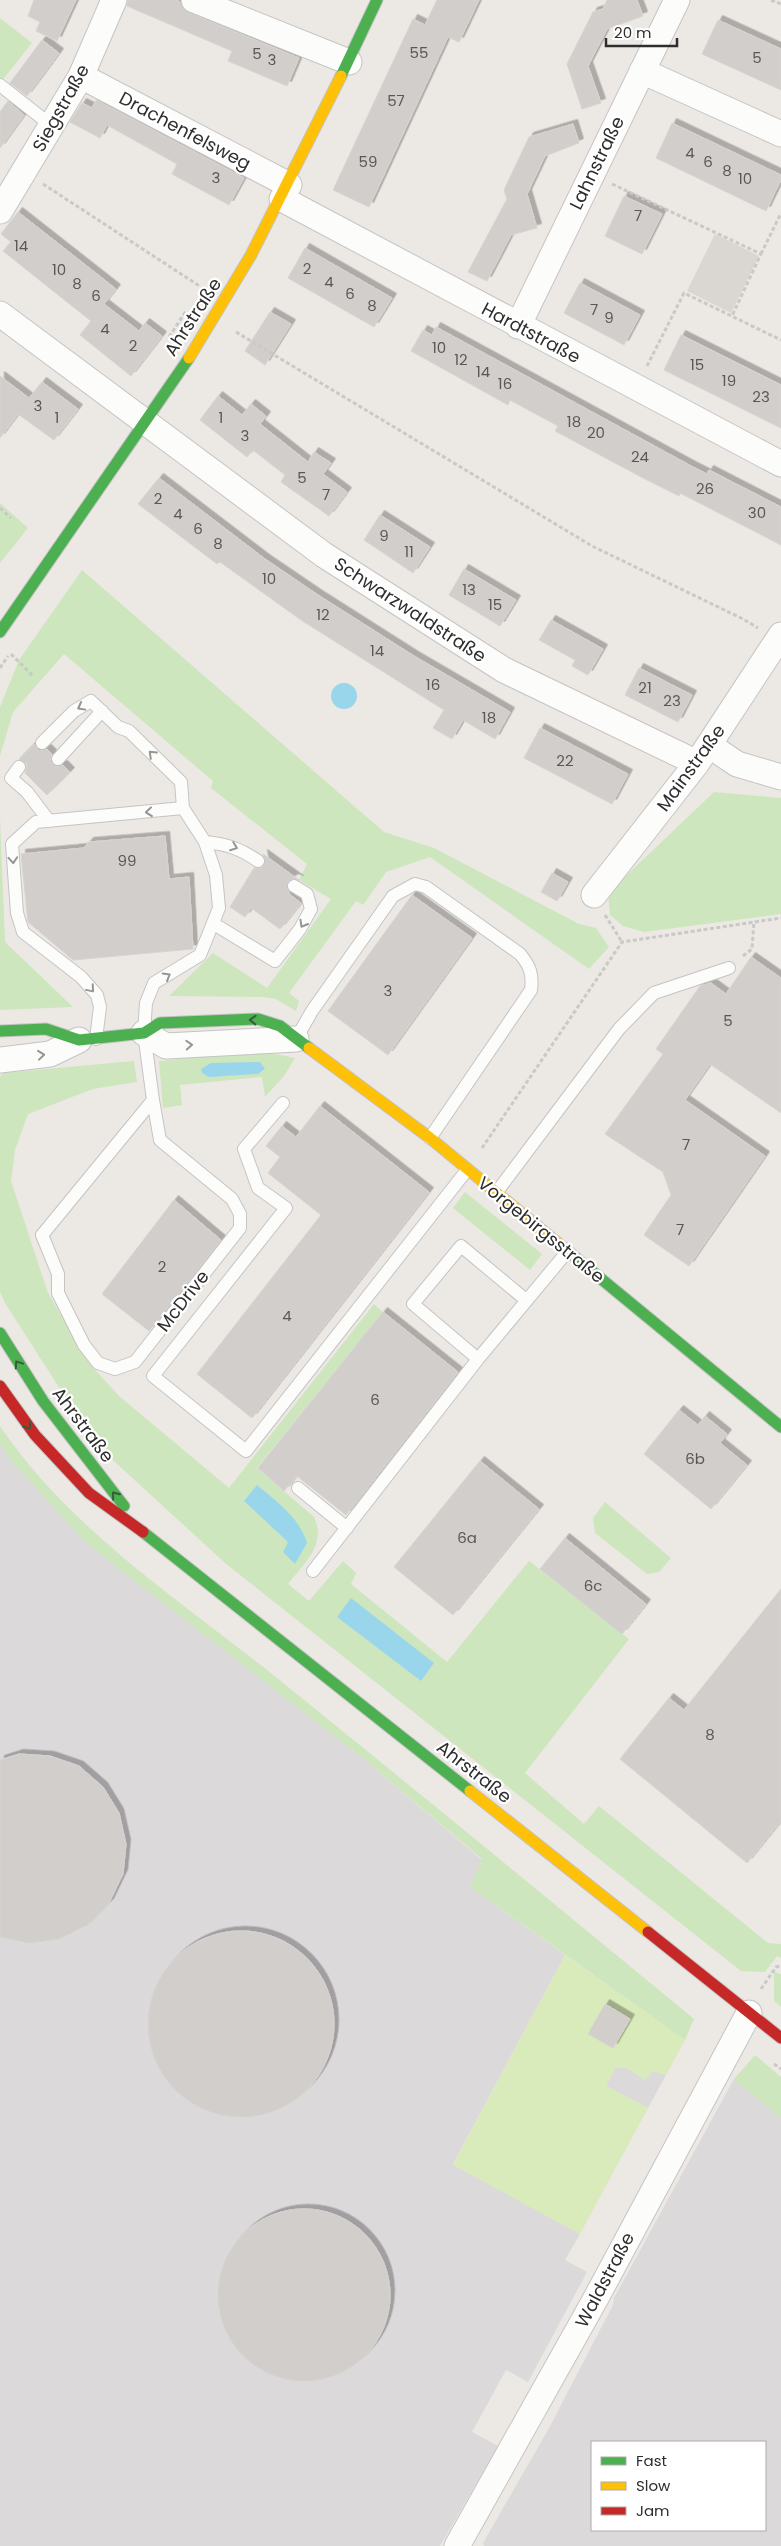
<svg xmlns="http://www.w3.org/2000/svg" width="781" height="2546" font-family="Poppins,sans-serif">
<defs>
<filter id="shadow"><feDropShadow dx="4.5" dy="-4.5" stdDeviation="0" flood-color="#0004"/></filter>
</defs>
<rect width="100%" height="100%" fill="#ece8e4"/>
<path fill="#dcd9db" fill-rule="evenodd" d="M0,1444L8,1457L87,1544L365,1760L482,1860L470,1887L565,1955L453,2164L580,2234L565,2260L587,2272L528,2382L506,2370L472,2432L498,2446L440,2546H0Z
M615,2068H627L645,2080L653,2071L666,2075L648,2108L606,2086Z
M734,2079L781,2118V2546H484L483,2543L548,2430L613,2305L614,2298ZM592,2442H765V2530H592Z"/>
<path fill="#cee6be" d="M0,18L32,43L0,83Z
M0,503L28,528L0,563Z
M82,570L384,832L434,848L579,924L596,928L609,947L589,969L430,857L386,872L363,905L356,901L289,993L299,1001L296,1011L276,999L262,997L169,996L213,953L267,988L331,899L299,880L307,864L211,788L213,781L64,654L13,712L0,756V707L19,660Z
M714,792L781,798V914L644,932L623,926L610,915L608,893Z
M0,817L5,942L73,1007L0,1010Z
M261,1051L295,1058L284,1076L265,1097L262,1077L180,1085L182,1105L163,1108L159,1061Z
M134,1061L137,1082L93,1089L28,1114L15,1150L11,1181L48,1293L89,1363L119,1396L229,1488L374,1304L383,1312L257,1468L314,1517C327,1545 304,1563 288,1584L309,1601L343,1561L356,1573L351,1584L447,1662L529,1561L629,1639L525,1773L584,1824L599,1806L768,1943L781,1944V1958L777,1956L765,1972L741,1971L225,1563L103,1451L71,1406L5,1303L0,1292V1077L3,1073Z
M465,1192L542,1254L530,1270L453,1208Z
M0,1426C71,1531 180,1600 277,1678C417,1791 556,1905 694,2019L685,2040L470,1887L482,1859L365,1760L87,1544L8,1457L0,1444Z
M605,1502L671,1558L659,1572L647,1574L595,1533L593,1518Z
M774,1972L781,1974V2007L774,2001Z
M755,2055L781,2077V2118L734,2079Z"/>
<path fill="#d9eabb" d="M565,1955L685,2040L666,2075L653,2071L645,2080L627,2068H615L606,2086L648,2108L580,2234L453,2165Z"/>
<path fill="#dad6d2" d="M715,234L759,256L731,313L687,291Z"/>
<path fill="#99d6ec" d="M331 696a13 13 0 1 1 26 0a13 13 0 1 1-26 0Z
M260,1062L265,1069L258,1074L209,1077L202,1073L201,1069L211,1063Z
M257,1485C277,1502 299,1517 307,1543L295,1564L283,1552L288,1542L244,1501Z
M351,1598L434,1663L421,1681L337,1617Z"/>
<path fill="#d1cecb" stroke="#d7d4d0" filter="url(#shadow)" d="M34,0H76L57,41L36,31L40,22L28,16Z
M128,0H178L189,13L299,58L287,86L228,61L232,51L127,6Z
M437,0H479L459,42L448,37L369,207L333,190L413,19L425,25Z
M607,0H637L643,16L607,29L588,66L601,103L582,109L567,64L593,12L603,9Z
M718,20L781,49V90L702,54Z
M42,40L59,53L27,96L10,83Z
M96,100L244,178L229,205L172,174L177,164L107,125L100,138L70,122L82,103L92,108Z
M8,101L24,115L0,148V112Z
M672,123L781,175V180L766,211L656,158Z
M573,124L579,143L545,156L527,194L537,228L511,235L487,281L468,272L507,199L504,190L529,137Z
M624,196L662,214L642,254L605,236Z
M18,212L116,289L104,304L139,331L145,323L162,336L131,376L80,335L91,321L3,251L11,242L1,234Z
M305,248L392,298L374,327L288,278Z
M580,283L640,315L624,345L564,313Z
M270,312L291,324L265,365L245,351Z
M436,327L693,467L707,474L709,470L781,507V545L680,493L679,496L643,478L555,431L558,426L510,400L508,405L411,351L423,330L432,335Z
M681,335L781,385V428L664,370Z
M0,376L29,398L42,382L78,409L54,440L18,414L0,438Z
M218,396L242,415L251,404L266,416L260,424L308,462L314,452L331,463L323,474L347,492L329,516L281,482L285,475L253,450L247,457L200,420Z
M159,478L265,559L318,595L414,656L510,712L495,739L463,720L452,739L433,728L444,710L301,620L220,562L217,564L138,504Z
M380,515L430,547L413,573L364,540Z
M464,569L516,600L500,626L449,595Z
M551,620L603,649L588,675L572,666L575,660L539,640Z
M639,668L692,695L678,722L625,695Z
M540,728L628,774L612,804L524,758Z
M34,744L39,751L47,749L52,754L50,761L53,765L57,767L63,765L70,772L47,795L25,773L27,764L19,759Z
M165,836L169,879L189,877L193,949L73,960L28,922L21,854L84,848L89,842Z
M263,854L299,880L294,878L287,882L289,894L301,903L280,929L251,908L245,917L230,907L254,868H261L265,865Z
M552,873L568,882L557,901L541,892Z
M412,895L472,938L388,1055L328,1011Z
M751,957L781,978V1113L710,1064L685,1100L765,1156L689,1266L644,1235L671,1195L663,1172L605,1134L663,1054L656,1049L700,986L711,983L726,994Z
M320,1106L429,1192L252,1418L197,1374L321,1215L268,1173L280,1157L266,1146L282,1126L296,1137Z
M174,1200L221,1240L149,1331L102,1294Z
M383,1312L458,1372L346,1515L297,1476L284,1491L258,1468Z
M679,1410L698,1425L705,1416L727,1434L720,1443L747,1465L711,1509L644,1454Z
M480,1461L539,1509L453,1615L394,1567Z
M565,1538L646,1604L622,1634L540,1569Z
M781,1589V1821L747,1863L620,1759L669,1698L684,1710Z
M19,1754L50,1756L79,1766L103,1787L119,1813L126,1844L123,1874L109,1903L87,1925L59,1939L29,1943L0,1937V1760Z
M148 2024a93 93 0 1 1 186 0a93 93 0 1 1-186 0Z
M605,2004L630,2019L613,2048L588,2034Z
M218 2295a86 86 0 1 1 172 0a86 86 0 1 1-172 0Z"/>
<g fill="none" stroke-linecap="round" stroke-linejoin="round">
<defs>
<path id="lane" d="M0,85L52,126
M42,743L74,711L91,701L118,727L129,731L181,782L183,808
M58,759L102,711
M19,767L11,778L27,792L49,821
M205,842C227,844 241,849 258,861
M214,924L275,961L300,929L311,909L307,894L294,886
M96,1039L100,1007L97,995L81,977L23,932L17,913L12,844L36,822L183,808L205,842L216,875L219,908L200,955L154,983L146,1003L144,1033L153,1100
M296,1039L312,1011L393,896L415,884L426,887L520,954C530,966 533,974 531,990L430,1138
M153,1100L160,1140L232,1199L240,1214V1228L135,1362L115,1369L98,1363L84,1345L58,1293V1274L42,1235Z
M283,1103L244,1149L258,1188L286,1208L153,1376L246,1451L467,1170
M496,1193L619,1029L654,993L729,968
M478,1359L413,1304L461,1246L526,1300
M298,1488L347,1528
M313,1571L478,1359L567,1252"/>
<path id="street" d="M194,0L349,62
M642,71L781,134
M81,76L289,185
M282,199L781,464
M0,211L81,76L114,0
M0,314L324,555L504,670L697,763
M518,326L677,0
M709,745L737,764L781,777
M594,895L697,763L781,635
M144,1033L166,1046L296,1039
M0,1060L50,1054L79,1040
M457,2546L596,2298L749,2013"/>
<path id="fast" d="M341,76L377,0
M0,632L189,358
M0,1031L46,1029L79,1040L144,1033L160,1023L258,1019L280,1026L309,1048
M571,1254L781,1427
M0,1333L43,1401L124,1506
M143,1532L470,1791"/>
<path id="slow" d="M189,358L251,255L341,76
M309,1048L430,1138L571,1254
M470,1791L648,1932"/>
<path id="jam" d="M0,1386L35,1435L89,1493L143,1532
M648,1932L781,2038"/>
</defs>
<use href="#lane" stroke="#c5c4c5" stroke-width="14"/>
<use href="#street" stroke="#c5c4c5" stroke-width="27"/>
<use href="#fast" stroke="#c5c4c5" stroke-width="13"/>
<use href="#slow" stroke="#c5c4c5" stroke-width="13"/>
<use href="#jam" stroke="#c5c4c5" stroke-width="13"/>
<path stroke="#c9c9c8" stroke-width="3" stroke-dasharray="4 2.5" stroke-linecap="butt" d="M771,0L781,4
M43,184L201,287
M612,184L761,254L732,316
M761,254L781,213
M236,332L592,546L743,619L758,628
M169,337L186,311
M647,366L684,293L781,340
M0,508L11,518
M11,654L34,677
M0,668L8,656
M605,915L622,942
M743,956L752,949L754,921
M482,1148L622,942L781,918
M761,1989L776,1967L781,1966
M774,2064L781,2069"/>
<use href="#lane" stroke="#fcfcfb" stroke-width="12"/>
<use href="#street" stroke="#fcfcfb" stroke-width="25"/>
<use href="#fast" stroke="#4caf50" stroke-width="11"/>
<use href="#slow" stroke="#ffc107" stroke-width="11"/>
<use href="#jam" stroke="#c62828" stroke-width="11"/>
</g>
<defs><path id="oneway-chevron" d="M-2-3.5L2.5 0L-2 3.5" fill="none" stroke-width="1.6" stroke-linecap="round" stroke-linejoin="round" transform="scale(1.25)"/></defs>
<g stroke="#959594">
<use href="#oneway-chevron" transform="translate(81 707) rotate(151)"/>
<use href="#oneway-chevron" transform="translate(152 754) rotate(-136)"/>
<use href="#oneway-chevron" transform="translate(149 812) rotate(174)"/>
<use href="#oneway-chevron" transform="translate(234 847) rotate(21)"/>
<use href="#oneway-chevron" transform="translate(13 860) rotate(86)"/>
<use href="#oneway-chevron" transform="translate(303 924) rotate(120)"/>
<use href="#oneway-chevron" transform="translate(167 976) rotate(-30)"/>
<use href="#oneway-chevron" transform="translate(91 989) rotate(50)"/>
<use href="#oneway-chevron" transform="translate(189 1045) rotate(-3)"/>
<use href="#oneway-chevron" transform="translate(41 1055) rotate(-6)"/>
</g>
<g stroke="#385b3a">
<use href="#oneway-chevron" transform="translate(253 1020) rotate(-178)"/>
<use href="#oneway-chevron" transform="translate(18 1364) rotate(-124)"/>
<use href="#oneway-chevron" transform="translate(28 1426) rotate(55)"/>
<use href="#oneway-chevron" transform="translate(115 1495) rotate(-128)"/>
</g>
<g text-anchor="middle" stroke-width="4.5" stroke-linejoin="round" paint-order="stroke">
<g font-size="15" fill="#585857">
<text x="419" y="58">55</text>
<text x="257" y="59">5</text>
<text x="757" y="63">5</text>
<text x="272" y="65">3</text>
<text x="396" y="106">57</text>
<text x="690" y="158">4</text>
<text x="368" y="167">59</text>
<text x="708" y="167">6</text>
<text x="727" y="176">8</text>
<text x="216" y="183">3</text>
<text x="745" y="184">10</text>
<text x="638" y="221">7</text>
<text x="21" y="251">14</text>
<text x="307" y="274">2</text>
<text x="59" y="275">10</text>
<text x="329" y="287">4</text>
<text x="77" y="289">8</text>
<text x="350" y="299">6</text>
<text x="96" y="301">6</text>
<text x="372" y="311">8</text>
<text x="594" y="315">7</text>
<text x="609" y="323">9</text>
<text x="105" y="334">4</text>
<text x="133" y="351">2</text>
<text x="439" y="353">10</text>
<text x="461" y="365">12</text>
<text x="697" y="370">15</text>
<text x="483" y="377">14</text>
<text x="729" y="386">19</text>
<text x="505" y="389">16</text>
<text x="761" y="402">23</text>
<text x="38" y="411">3</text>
<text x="57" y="423">1</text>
<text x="221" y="423">1</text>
<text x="574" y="427">18</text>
<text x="596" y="438">20</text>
<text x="245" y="441">3</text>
<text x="640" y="462">24</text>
<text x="302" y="483">5</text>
<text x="705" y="494">26</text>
<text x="326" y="500">7</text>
<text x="158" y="504">2</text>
<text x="757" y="518">30</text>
<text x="178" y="519">4</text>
<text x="198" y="534">6</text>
<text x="384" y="541">9</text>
<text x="218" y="549">8</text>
<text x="409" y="557">11</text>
<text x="269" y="584">10</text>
<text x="469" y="595">13</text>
<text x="495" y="610">15</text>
<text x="323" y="620">12</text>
<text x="377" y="656">14</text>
<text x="433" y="690">16</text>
<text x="645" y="693">21</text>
<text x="672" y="706">23</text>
<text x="489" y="723">18</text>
<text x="565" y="766">22</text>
<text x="127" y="866">99</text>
<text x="388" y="996">3</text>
<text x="728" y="1026">5</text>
<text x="686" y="1150">7</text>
<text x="680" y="1235">7</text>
<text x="162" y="1272">2</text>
<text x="287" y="1321">4</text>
<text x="375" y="1405">6</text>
<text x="695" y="1464">6b</text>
<text x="467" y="1543">6a</text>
<text x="593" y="1591">6c</text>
<text x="710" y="1740">8</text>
</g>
<g font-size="18" fill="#2e2e2e" stroke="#fff">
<text transform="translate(61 108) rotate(-61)" y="6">Siegstraße</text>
<text transform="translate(185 131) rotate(28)" y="6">Drachenfelsweg</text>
<text transform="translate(597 163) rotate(-64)" y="6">Lahnstraße</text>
<text transform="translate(193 317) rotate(-57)" y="6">Ahrstraße</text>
<text transform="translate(531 333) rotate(28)" y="6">Hardtstraße</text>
<text transform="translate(410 610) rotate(33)" y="6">Schwarzwaldstraße</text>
<text transform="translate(691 768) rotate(-54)" y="6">Mainstraße</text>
<text transform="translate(541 1230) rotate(39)" y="6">Vorgebirgsstraße</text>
<text transform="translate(183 1301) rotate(-52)" y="6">McDrive</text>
<text transform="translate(83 1425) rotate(53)" y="6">Ahrstraße</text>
<text transform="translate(474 1772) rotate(38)" y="6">Ahrstraße</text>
<text transform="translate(605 2280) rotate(-62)" y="6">Waldstraße</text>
</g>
</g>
<rect x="591" y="2441" width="175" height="90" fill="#ffffff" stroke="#ababab"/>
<rect x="601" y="2457" width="25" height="8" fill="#4caf50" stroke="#ababab"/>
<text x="636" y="2466" font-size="15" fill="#2e2e2e">Fast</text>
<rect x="601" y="2482" width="25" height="8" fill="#ffc107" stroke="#ababab"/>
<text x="636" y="2491" font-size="15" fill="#2e2e2e">Slow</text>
<rect x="601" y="2507" width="25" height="8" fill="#c62828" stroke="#ababab"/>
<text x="636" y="2516" font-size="15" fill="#2e2e2e">Jam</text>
<path d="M606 38v8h71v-8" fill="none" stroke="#2e2e2e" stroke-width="2.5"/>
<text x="614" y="38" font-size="15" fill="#2e2e2e" stroke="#ffffff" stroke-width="4" paint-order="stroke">20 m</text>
</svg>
